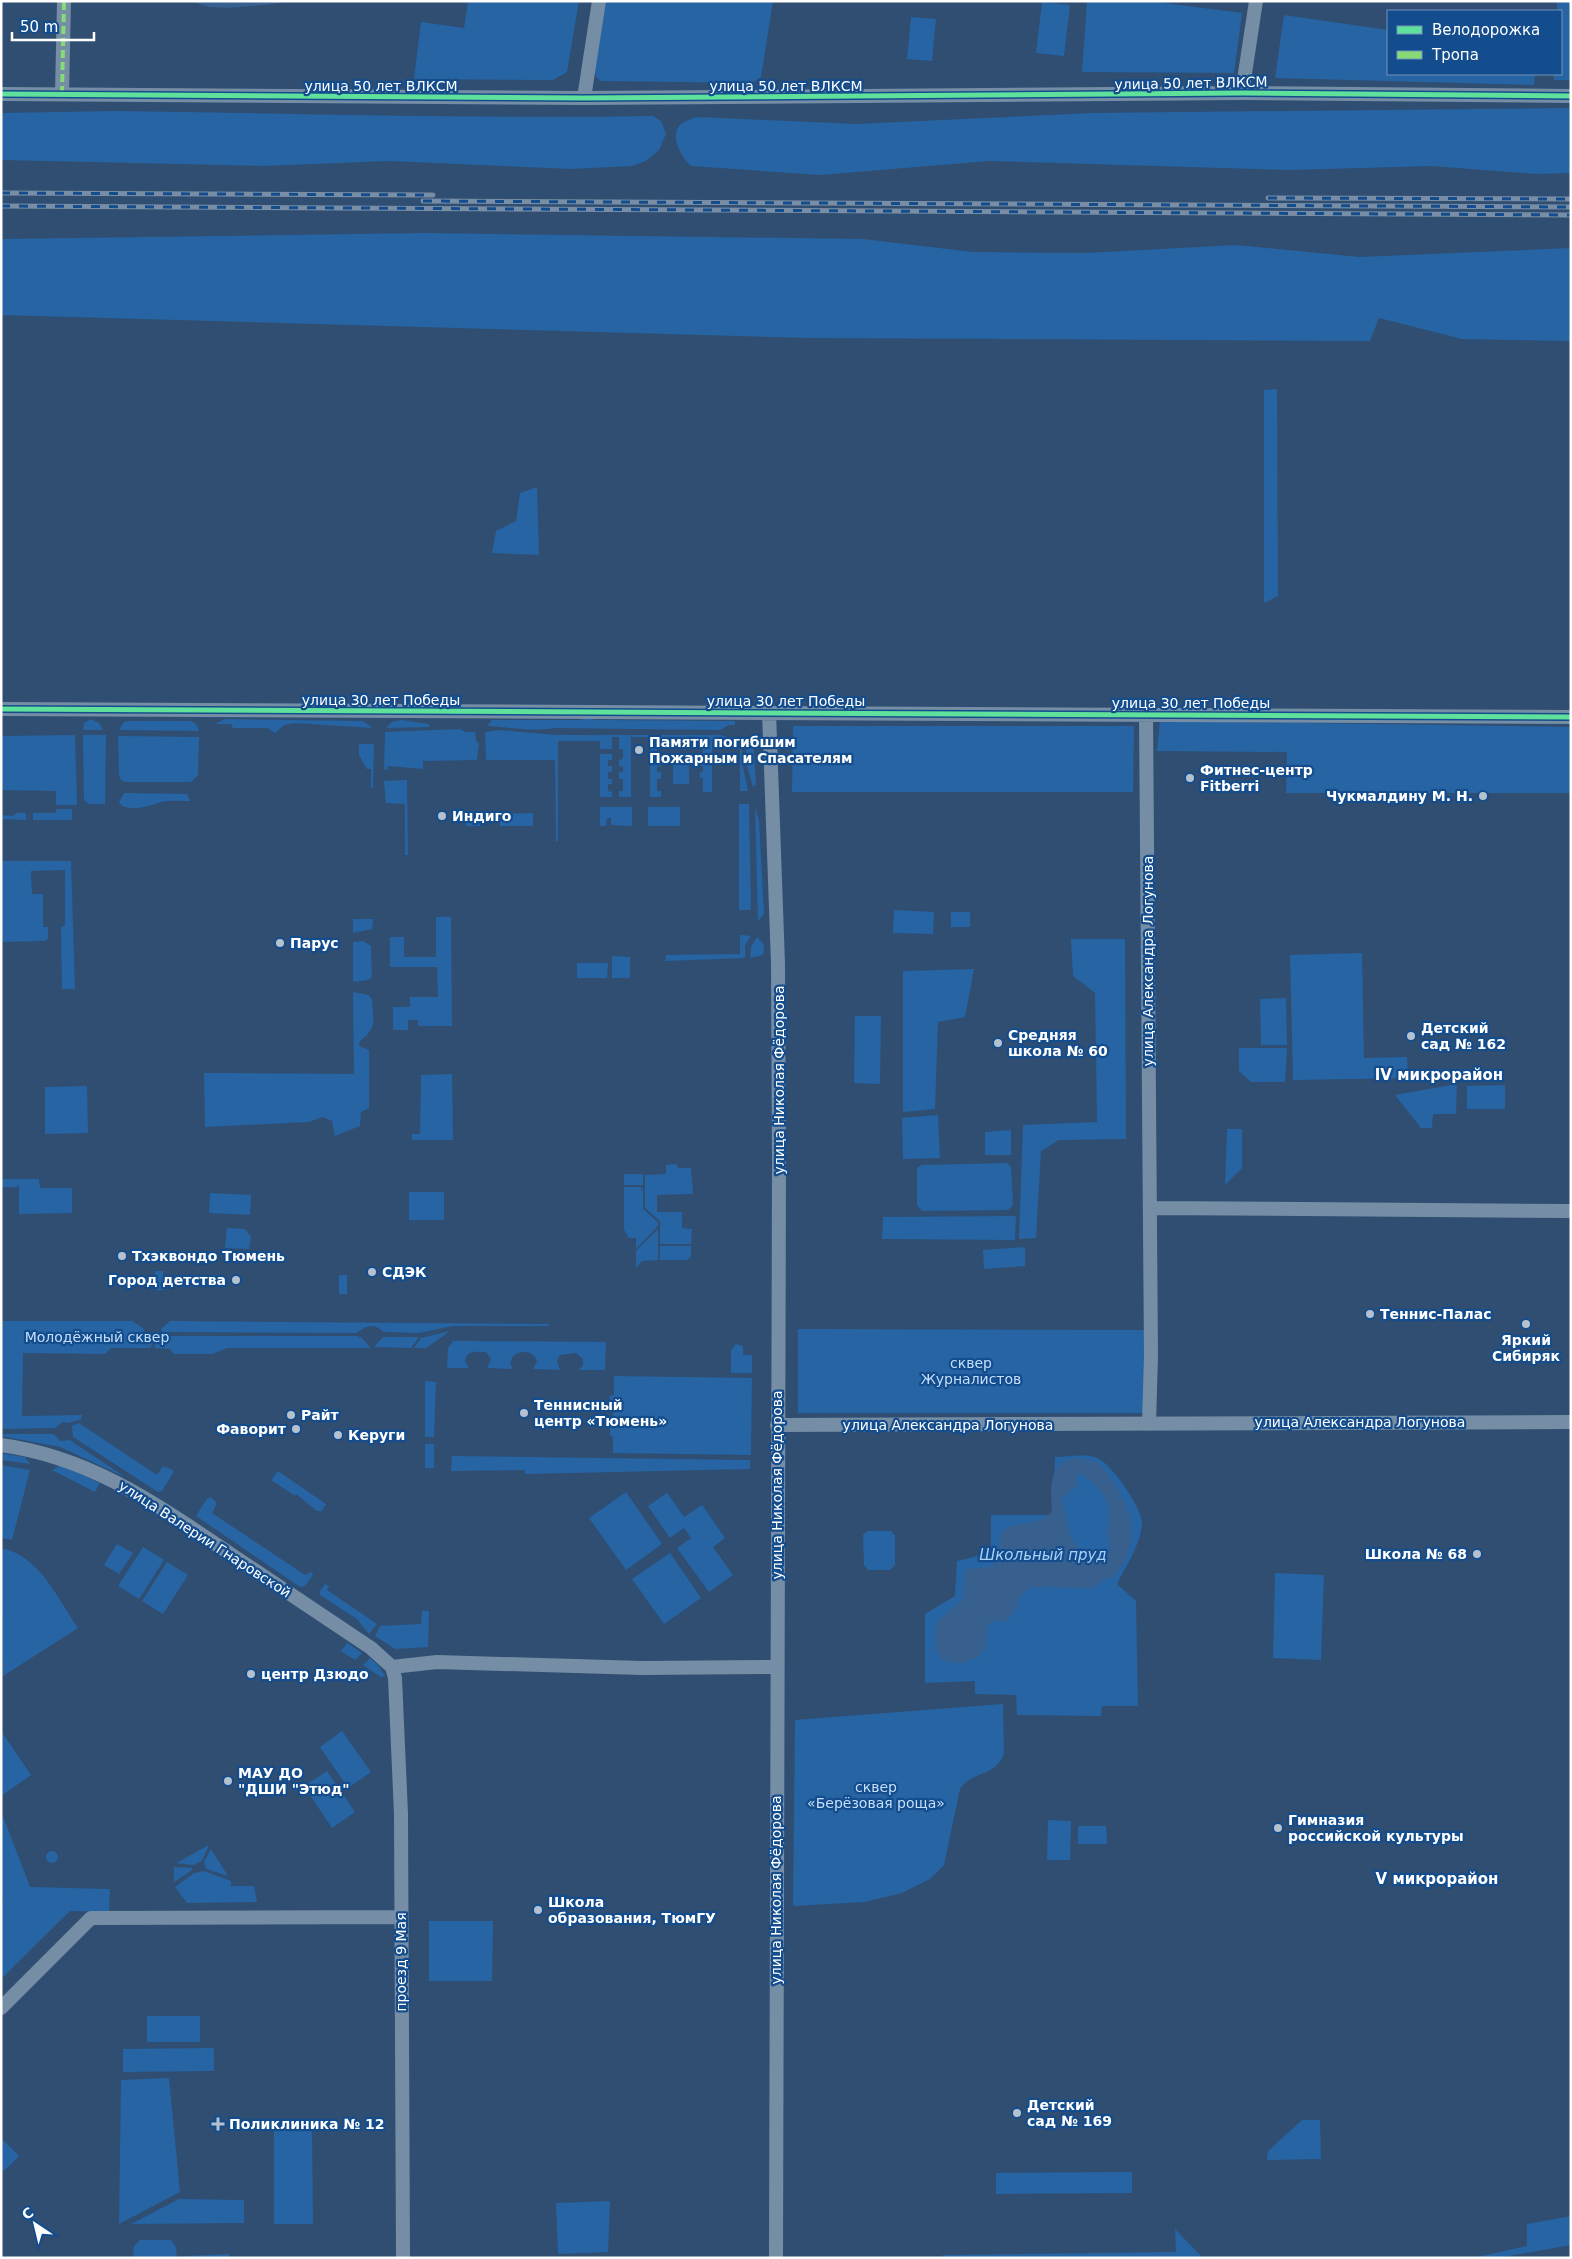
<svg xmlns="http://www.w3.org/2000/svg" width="1572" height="2259" font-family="'DejaVu Sans',sans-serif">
<rect width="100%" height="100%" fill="#2f4e72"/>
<path fill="#2764a3" d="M468,1H579L567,72L553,80L414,79L421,22L464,28Z
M605,1H773L761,77L752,83L601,81L596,77L595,71Z
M1087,1H1149L1242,13L1234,73L1082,72Z
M1557,1H1571V80H1554V74H1561V11H1557Z
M1042,2L1070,5L1064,56L1036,53Z
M1284,15L1388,30V74H1535L1534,85L1275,78Z
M911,17L936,19L932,61L907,59Z
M1571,108V173L1536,174L1431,166L1290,170L989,161L820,175L691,166C682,158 670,138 679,126C683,121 691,119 697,117L856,124L1091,113Z
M115,111C294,113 473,119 653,116L661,121L666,134L659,150L646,161L632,166L571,169L388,161L263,166L1,160V113Z
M424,233L863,239L973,252L1086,253L1236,245L1360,257L1571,248V341L1462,339L1379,318L1370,341L809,338L1,315V239Z
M1277,389L1278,596L1264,603V390Z
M537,487L539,555L492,553L496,531L516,521L520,493Z
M586,718L596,720L735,721V725H729L720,730L554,728C534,732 509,727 487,726L492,720H581Z
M91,719L99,723L103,730H83L84,723Z
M225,719L363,721L372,728L296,723L284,725L275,733L268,728H233L231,724H215Z
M401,720L429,724V727L386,728L392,722Z
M130,721H191L196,724L199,731L119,730L124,722Z
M1160,721L1571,727V793H1286L1287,752L1157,751Z
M793,726H1134L1133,792H792Z
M460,729L465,732H475L476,741L479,744L477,760L423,761V769L388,766L387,770L384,769L385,732Z
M499,730L555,735H720L741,741L743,767L748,791H740V742H712V792H703V778H700V773L703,772V766H700V759H703V749H699V737H689V744H673V737H661V749H657V759L661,760V766L657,767V772H661V779H657V791H661V797H650V737H631V797H619V791H623V779H619V772H623V767L619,766V760L623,759V749H619V737H612V749H600V741H558V841H556L555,760H486L485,732Z
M75,735L77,805H56V791L1,790V736Z
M83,735H106L105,804H89L84,800Z
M118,736L199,737L198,775L191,782H127L121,780L119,775Z
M753,737L756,784L753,787L747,766L746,740Z
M359,744H374L373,788H371V769H367L359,755Z
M600,754H612V760H608V766H612V772H608V779H612V784H608V791L612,792V797H600Z
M673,754H689V784H673Z
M407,780L408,855H405V804L386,803L384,781Z
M124,793L187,794L190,801C181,801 170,800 161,802C148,806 136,811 122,806L119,802Z
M739,804H749L751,910H739Z
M600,807H632V826L611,825V818H607L606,826H600Z
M648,807H680V826H648Z
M755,808L759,820L764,914L758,921Z
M56,809H72V820H33V813H56Z
M17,813H26V820L1,819V815L12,816Z
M533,813V826H500V814Z
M466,814H479L480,826H466Z
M1,861H71L75,989H62L61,927L65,926V870L31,871L32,894H43V927H48V939L45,941L1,942Z
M894,910L934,912L933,934L893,933Z
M951,912H970V927H951Z
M436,917H451L452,1026H418V1020H408V1030H393V1007H410V997H438L437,967H390V937H404V957H436Z
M353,919H373L372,929L353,933Z
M740,935L751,936L745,945V958L665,961L666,955L740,954Z
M757,937L764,945L763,955L750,958L751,947Z
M1071,939H1125L1126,1139L1059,1140L1041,1151L1036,1238L1019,1239L1023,1125L1097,1122L1095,993L1073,976Z
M363,941L371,946L372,977L368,980L353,982V942Z
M1362,953L1364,1058L1407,1057L1408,1078L1293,1080L1290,955Z
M612,956L630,957V978H612Z
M577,963H608L607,978H577Z
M974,969L965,1017L938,1022L935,1109L903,1112V971Z
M353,992L368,995L372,999C373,1021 378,1027 360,1041L359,1046L369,1050V1108L361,1112L360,1126L335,1136L332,1121L323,1117L309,1122L205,1127L204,1073L354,1074Z
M1286,998L1287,1045H1261L1260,999Z
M855,1016H881L880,1084L854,1083Z
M1239,1048H1287L1285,1082H1251L1239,1071Z
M452,1074L453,1140H412V1134H420L421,1075Z
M1457,1084L1456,1114H1433L1432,1128H1421L1395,1095Z
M1505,1085V1109H1467V1086Z
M87,1086L88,1133L45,1134V1087Z
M938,1115L940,1158L903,1159L902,1118Z
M1227,1129H1242V1168L1225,1185Z
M1011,1130V1155H985V1132Z
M1007,1163L1011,1167L1013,1205L1008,1210L922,1211L917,1205V1168L922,1165Z
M677,1164L678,1168H691L693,1194L657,1195V1212H682V1228L692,1229L691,1244H660V1221L645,1208V1175L666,1174V1165Z
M624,1174H643V1185H624Z
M1,1179H39L40,1188H72V1213L19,1214V1185L16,1187H1Z
M624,1187H641V1191L643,1187V1209L658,1222V1226L636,1249V1238H629L624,1230Z
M409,1192H444V1220H409Z
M210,1193L251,1195L250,1215L209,1213Z
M1016,1216L1015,1240L882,1239L883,1217Z
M227,1228L245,1229L251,1237L249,1249L225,1248Z
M658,1229V1260L642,1261L636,1268V1251Z
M660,1246H691V1256L687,1260H660Z
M1025,1247V1266L984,1269L983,1250Z
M155,1271H163V1290H155Z
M339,1275H347V1294H339Z
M1,1321H132L144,1329L143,1336L152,1343L151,1348H111L105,1354L23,1353L22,1416L82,1415L81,1419L69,1423L63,1422L55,1428L1,1429Z
M170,1321L549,1324V1326H452L419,1333L384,1332L375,1326L366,1327L356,1333L162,1332L161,1329Z
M798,1329L1145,1330V1413H798Z
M450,1331L426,1348H414L421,1338Z
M162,1336H357L362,1338L371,1348H228L212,1354H174L170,1349L155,1348V1343Z
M383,1337H419L411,1348L374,1347Z
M453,1341L606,1342L605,1370H579L583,1365V1359L576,1353L560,1355L557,1361L560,1370L533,1369L537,1361C534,1350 518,1349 512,1358L510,1364L513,1369L487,1368L491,1359L486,1352C476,1352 467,1350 465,1361L469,1368H447L448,1348Z
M736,1344L743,1346V1355H752V1373H731V1350Z
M614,1376L752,1378L751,1455L613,1453V1437L610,1436V1420H613V1412L610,1411V1396L614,1395Z
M425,1381L436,1382L434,1437H425Z
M79,1423L157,1475L163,1466L173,1470V1473L162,1491L158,1492L73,1437L72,1426Z
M1,1434H54L60,1441L70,1440L125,1477L60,1447L1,1436Z
M425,1444H434V1468H425Z
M1,1453L25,1457L30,1464L1,1460Z
M452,1456L750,1460V1469L525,1474V1470L451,1471Z
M1055,1457C1067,1457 1086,1453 1097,1458C1111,1463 1142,1508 1142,1523C1141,1544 1126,1566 1117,1584L1136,1601L1138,1706H1102L1101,1716L1017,1715L1016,1695L975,1694V1681L925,1683V1614L955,1596L957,1561L991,1553V1515H1053Z
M1,1465L30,1470L12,1540L1,1538Z
M61,1465L100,1483L95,1492L52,1470Z
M278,1471L326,1504L322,1511H317L296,1494L295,1496L271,1480Z
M626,1492L662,1544L626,1570L589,1518Z
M667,1493L684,1517L702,1505L725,1538L713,1547L733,1575L709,1592L677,1548L691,1538L684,1528L670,1538L648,1506Z
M211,1497L217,1503L212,1513L305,1575L311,1572L313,1575L305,1586L300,1587L196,1516L206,1500Z
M868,1531H891L895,1535V1565L890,1570H868L864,1565L863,1535Z
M117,1544L133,1553L119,1574L104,1565Z
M143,1547L164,1560L139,1599L118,1586Z
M1,1548C39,1555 58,1599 78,1628L3,1676Z
M670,1553L701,1598L664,1624L632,1579Z
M167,1562L188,1575L163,1614L142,1601Z
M1275,1573L1324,1575L1321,1660L1273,1658Z
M325,1584L329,1586L327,1590L377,1624L369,1634L357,1619L320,1595V1591Z
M422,1611H429L428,1647L395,1649L375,1636L380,1626L421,1624Z
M347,1643L362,1653L355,1660L341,1651Z
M370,1658L378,1665L385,1676L381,1677L363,1665Z
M1003,1704L1004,1754C993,1779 974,1769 960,1789L944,1865L930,1879L902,1893L865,1902L793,1906L795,1720Z
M1,1731L31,1775L1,1796Z
M342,1731L371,1772L348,1788L320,1747Z
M327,1771L355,1812L332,1828L304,1786Z
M1,1811L30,1887L110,1889L109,1912L70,1911L1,1979V1905L3,1903L1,1901Z
M1048,1820L1071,1821L1070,1860H1047Z
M1078,1826H1106L1107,1844H1078Z
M209,1845L202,1861L193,1865L176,1863Z
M211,1849L228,1876L206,1869L204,1862Z
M46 1857a6 6 0 1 1 12 0a6 6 0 1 1-12 0Z
M174,1867L192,1868V1870L174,1882Z
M204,1871L231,1881V1886H254L257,1902L187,1903L175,1887L194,1873Z
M429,1921H493L492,1981H429Z
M147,2016H200V2042H147Z
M214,2048V2071L123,2072V2049Z
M169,2078L180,2192L119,2224L121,2080Z
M1302,2120H1320L1321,2159L1267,2160L1268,2151Z
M274,2128H312L313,2224H274Z
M1,2138L19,2156L4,2171L1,2168Z
M1132,2172V2193L996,2194V2173Z
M179,2199L244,2200V2223L131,2224Z
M610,2201L608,2252L558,2254L556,2203Z
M1571,2216V2245L1497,2258H1472L1527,2246V2224Z
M1175,2229L1203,2258H942L943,2255L1176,2252Z
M140,2240H171L176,2247L177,2258H133L134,2246Z
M229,2254V2258H186V2256Z"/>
<path fill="#38608e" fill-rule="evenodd" d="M195,1H296C275,3 209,15 195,1Z
M1077,1458L1098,1462C1129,1499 1148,1536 1113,1578L1105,1579L1091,1588L1033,1587C1013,1594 1020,1615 1003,1622L995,1620L988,1625L985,1648L979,1656L964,1663L948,1662L941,1659L936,1650L935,1632L938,1621L963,1599L965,1572L967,1569L990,1567L999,1561C1000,1554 999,1545 1000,1538C1005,1516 1040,1530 1052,1511C1050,1488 1049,1461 1077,1458ZM1081,1474C1109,1494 1112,1502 1107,1536C1107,1540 1110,1542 1110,1547C1110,1550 1108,1555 1107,1558L1100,1561L1092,1559C1087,1551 1079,1550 1075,1544C1066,1531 1066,1512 1062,1498L1078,1485L1075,1476Z"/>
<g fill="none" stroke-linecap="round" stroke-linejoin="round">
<path stroke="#768ea5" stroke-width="14" d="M1242,93L1256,1
M1,94L584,98L1242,93L1571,96
M62,94L64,1
M584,98L599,1
M1,709L1571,717
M769,712L778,964L779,1165L776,2258
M1146,714L1151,1356L1149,1424
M1150,1208L1571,1211
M777,1425L1571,1422
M1,1445C91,1457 159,1506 232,1555C279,1586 325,1617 371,1648L392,1667
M392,1667L395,1678L401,1814L403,2258
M392,1667L437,1662L642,1668L777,1667
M1,2008L91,1918L401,1917"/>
<defs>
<path id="rail" d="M1,193L433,195
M1268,198L1571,199
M423,201L1571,207
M1,206L1571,215"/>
</defs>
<use href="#rail" stroke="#798ea5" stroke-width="5"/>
<use href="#rail" stroke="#144d8d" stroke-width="3" stroke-dasharray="9" stroke-linecap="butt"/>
<path stroke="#86db77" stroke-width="4" stroke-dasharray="8 4" stroke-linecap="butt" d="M62,94L64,1"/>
<defs>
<path id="cycleway" d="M1,94L584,98L1242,93L1571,96
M1,709L1571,717"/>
</defs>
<use href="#cycleway" stroke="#144d8d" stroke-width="8"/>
<use href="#cycleway" stroke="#60e19b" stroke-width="5"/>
</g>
<g fill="#b6c1ce" stroke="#144d8d" stroke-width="2">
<circle cx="639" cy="750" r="5"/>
<circle cx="1190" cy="778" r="5"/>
<circle cx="1483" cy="796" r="5"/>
<circle cx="442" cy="816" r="5"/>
<circle cx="280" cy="943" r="5"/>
<circle cx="1411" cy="1036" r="5"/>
<circle cx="998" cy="1043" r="5"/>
<circle cx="122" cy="1256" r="5"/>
<circle cx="372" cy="1272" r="5"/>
<circle cx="236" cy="1280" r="5"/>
<circle cx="1370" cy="1314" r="5"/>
<circle cx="1526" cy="1324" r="5"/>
<circle cx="524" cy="1413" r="5"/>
<circle cx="291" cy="1415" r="5"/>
<circle cx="296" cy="1429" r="5"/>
<circle cx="338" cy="1435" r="5"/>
<circle cx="1477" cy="1554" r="5"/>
<circle cx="251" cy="1674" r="5"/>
<circle cx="228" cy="1781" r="5"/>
<circle cx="1278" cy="1828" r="5"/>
<circle cx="538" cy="1910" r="5"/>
<circle cx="1017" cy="2113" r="5"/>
<path d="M215.5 2116.5h5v5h5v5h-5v5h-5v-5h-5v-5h5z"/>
</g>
<g text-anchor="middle" stroke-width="4.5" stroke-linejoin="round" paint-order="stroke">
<g font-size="14" fill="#fff" stroke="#144d8d">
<text transform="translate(1191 83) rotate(-1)" y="5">улица 50 лет ВЛКСМ</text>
<text x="381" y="91">улица 50 лет ВЛКСМ</text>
<text x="786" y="91">улица 50 лет ВЛКСМ</text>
<text x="381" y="705">улица 30 лет Победы</text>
<text x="786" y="706">улица 30 лет Победы</text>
<text x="1191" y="708">улица 30 лет Победы</text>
<text transform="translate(1148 961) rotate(-90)" y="5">улица Александра Логунова</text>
<text transform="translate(779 1080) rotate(-90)" y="5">улица Николая Фёдорова</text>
<text x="1360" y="1427">улица Александра Логунова</text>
<text x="948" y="1430">улица Александра Логунова</text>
<text transform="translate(777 1485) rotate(-90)" y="5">улица Николая Фёдорова</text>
<text transform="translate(205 1539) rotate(33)" y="5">улица Валерии Гнаровской</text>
<text transform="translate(776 1890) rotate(-90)" y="5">улица Николая Фёдорова</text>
<text transform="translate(401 1962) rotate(-90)" y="5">проезд 9 Мая</text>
</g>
<g font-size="14" font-weight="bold" fill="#fff" stroke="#144d8d" text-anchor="start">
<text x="649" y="747">Памяти погибшим<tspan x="649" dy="16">Пожарным и Спасателям</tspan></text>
<text x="1200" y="775">Фитнес-центр<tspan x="1200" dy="16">Fitberri</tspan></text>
<text x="1473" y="801" text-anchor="end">Чукмалдину М. Н.</text>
<text x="452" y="821">Индиго</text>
<text x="290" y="948">Парус</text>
<text x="1421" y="1033">Детский<tspan x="1421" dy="16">сад № 162</tspan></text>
<text x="1008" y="1040">Средняя<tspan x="1008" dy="16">школа № 60</tspan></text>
<text x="132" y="1261">Тхэквондо Тюмень</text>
<text x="382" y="1277">СДЭК</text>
<text x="226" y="1285" text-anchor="end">Город детства</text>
<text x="1380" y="1319">Теннис-Палас</text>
<text x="1526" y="1345" text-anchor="middle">Яркий<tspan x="1526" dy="16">Сибиряк</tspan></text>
<text x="534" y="1410">Теннисный<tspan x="534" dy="16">центр «Тюмень»</tspan></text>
<text x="301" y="1420">Райт</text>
<text x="286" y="1434" text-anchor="end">Фаворит</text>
<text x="348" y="1440">Керуги</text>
<text x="1467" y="1559" text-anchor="end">Школа № 68</text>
<text x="261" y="1679">центр Дзюдо</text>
<text x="238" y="1778">МАУ ДО<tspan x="238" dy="16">"ДШИ "Этюд"</tspan></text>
<text x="1288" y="1825">Гимназия<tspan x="1288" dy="16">российской культуры</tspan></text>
<text x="548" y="1907">Школа<tspan x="548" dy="16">образования, ТюмГУ</tspan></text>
<text x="1027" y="2110">Детский<tspan x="1027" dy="16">сад № 169</tspan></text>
<text x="229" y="2129">Поликлиника № 12</text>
</g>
<g font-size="14" fill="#c4dffc" stroke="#144d8d">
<text x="97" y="1342">Молодёжный сквер</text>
<text x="971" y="1368">сквер<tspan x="971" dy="16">Журналистов</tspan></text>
<text x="876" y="1792">сквер<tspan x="876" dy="16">«Берёзовая роща»</tspan></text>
</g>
<g font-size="15" font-weight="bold" fill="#fff" stroke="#144d8d">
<text x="1439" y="1080">IV микрорайон</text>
<text x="1437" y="1884">V микрорайон</text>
</g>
<g font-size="15" font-style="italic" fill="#a9d0f7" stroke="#144d8d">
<text x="1043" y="1560">Школьный пруд</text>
</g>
</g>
<rect width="1572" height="2259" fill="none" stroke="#ffffff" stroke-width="5"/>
<rect x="1387" y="10" width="175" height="65" fill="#144d8d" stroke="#7294bb"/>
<rect x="1397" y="26" width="25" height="8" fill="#60e19b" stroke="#7294bb"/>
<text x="1432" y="35" font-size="15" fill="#ffffff">Велодорожка</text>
<rect x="1397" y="51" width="25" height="8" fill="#86db77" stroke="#7294bb"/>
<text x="1432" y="60" font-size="15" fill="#ffffff">Тропа</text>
<g transform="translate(35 2224) rotate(325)" stroke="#144d8d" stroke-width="4" paint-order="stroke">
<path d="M0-4L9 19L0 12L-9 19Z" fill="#ffffff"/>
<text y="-8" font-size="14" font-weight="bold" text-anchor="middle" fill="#ffffff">С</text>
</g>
<path d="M12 32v8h82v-8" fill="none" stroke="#ffffff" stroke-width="2.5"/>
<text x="20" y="32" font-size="15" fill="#ffffff" stroke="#144d8d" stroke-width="4" paint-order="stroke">50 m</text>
</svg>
